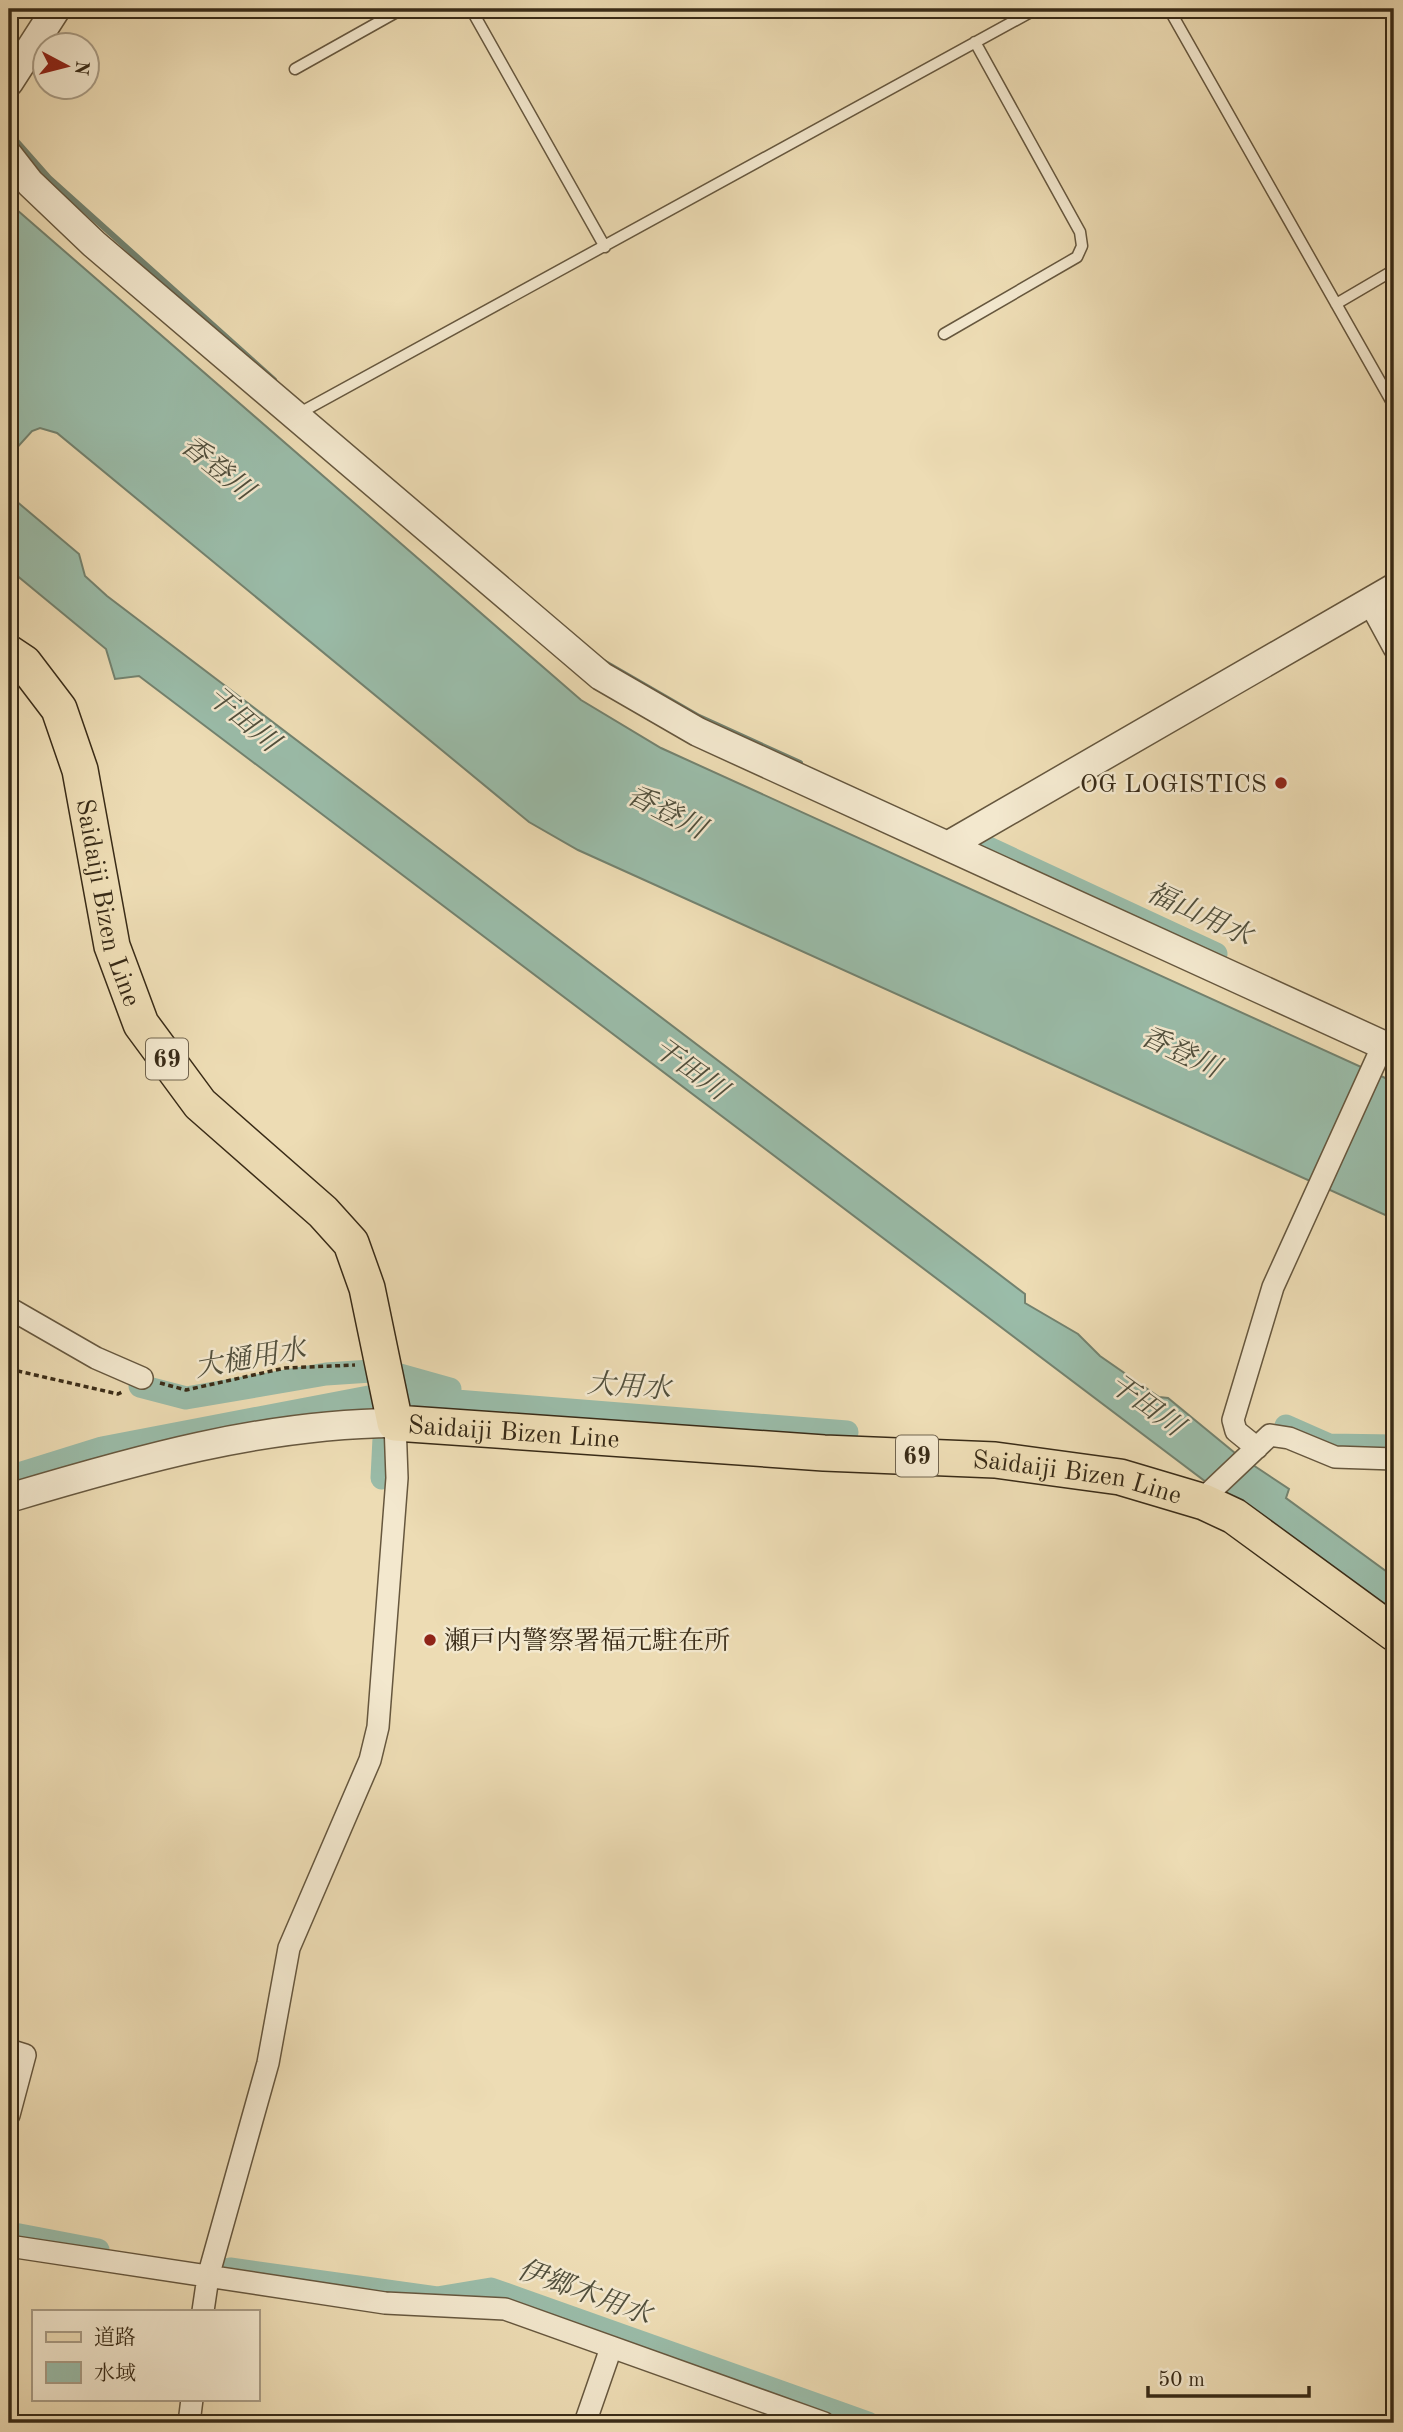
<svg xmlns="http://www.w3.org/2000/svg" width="1403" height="2432" font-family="'Old Standard TT','Noto Serif JP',serif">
<rect width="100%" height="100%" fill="#eddcb4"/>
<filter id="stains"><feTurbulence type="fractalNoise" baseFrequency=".00286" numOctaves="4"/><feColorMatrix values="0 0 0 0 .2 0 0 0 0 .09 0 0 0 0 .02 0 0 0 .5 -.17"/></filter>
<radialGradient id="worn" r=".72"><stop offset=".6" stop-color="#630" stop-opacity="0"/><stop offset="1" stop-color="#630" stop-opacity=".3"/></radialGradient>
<path fill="#9abca9" stroke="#73826f" stroke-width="2" d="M9,203L581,700L661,748L1394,1082V1219L578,850L529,822L57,433L40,428L32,431L13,452L9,467Z
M9,495L79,554L85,576L107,596L1025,1294V1303L1078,1334L1100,1356L1159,1397L1168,1398L1235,1453L1289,1489L1286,1498L1394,1577V1624L139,676L115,679L106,649L9,569Z"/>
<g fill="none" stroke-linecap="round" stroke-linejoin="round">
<path stroke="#73826f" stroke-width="6" d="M11,135L49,178L274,380
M602,661L699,717L800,763"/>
<path stroke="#9abca9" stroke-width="23" d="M982,845L1216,954
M393,1373L450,1389
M140,1386L186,1398L326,1374L371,1371
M406,1397L847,1432
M1286,1426L1329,1445L1394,1446
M9,1477L102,1448L374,1396
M382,1478L384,1438
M9,2233L98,2250
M230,2269L437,2298L491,2289L868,2423"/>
<defs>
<path id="service" d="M471,9L605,247
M1169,9L1394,406
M295,69L402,9
M1336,304L1394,270
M944,334L1077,257L1082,246L1080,232L975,42
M296,415L1036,9"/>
<path id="minor" d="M1369,602L1394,648
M9,1308L96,1358L142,1378
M1257,1448L1236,1431L1233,1420L1273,1287L1383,1045
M1204,1502L1212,1490L1270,1435L1289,1438L1335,1457L1394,1459
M9,2050L25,2055L9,2115
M9,2246L385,2303L505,2309L824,2423
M203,2311L208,2277L268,2063L289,1948L370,1760L378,1727L397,1478L395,1423
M189,2423L192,2399
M585,2423L611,2348"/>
<path id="tertiary" d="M9,82L56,9
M9,156L30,183L94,244L601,676L698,732L1394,1050
M949,845L1394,588
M9,1498C136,1460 262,1424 395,1423"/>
<g id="primary">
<path id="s1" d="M9,653L24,663L59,709L80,770L112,946L141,1024L200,1104L323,1212L351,1243L367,1288L395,1423L824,1453L995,1460L1120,1477L1204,1502L1234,1516L1394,1633"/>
</g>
</defs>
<use href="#service" stroke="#66573e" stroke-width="13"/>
<use href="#minor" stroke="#66573e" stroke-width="24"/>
<use href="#tertiary" stroke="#66573e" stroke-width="31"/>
<use href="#primary" stroke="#392b17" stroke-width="38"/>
<path stroke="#392b17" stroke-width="3.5" stroke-dasharray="5 3.5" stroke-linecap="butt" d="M9,1369L118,1394L122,1392
M160,1383L186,1390L285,1368L355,1365"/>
<use href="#service" stroke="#f3e8ce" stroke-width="10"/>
<use href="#minor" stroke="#f3e8ce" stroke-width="21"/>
<use href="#tertiary" stroke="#f3e8ce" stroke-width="28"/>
<use href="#primary" stroke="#eddcb4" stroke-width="35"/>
</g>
<g fill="#8f2418" stroke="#f3e8ce" stroke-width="2.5">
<circle cx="1281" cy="783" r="7"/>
<circle cx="430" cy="1640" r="7"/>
</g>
<g text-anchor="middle" stroke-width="5" stroke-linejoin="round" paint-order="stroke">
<g fill="#f3e8ce" stroke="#71644e" stroke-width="2">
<rect x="146" y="1038.5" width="42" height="41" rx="5"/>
<rect x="896" y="1435.5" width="42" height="41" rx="5"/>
</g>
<g font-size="24" font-weight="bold" fill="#392b17">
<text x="167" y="1067">69</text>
<text x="917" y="1464">69</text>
</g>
<g font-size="26" fill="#392b17" stroke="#f3e8ce" text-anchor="end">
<text x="1267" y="792">OG LOGISTICS</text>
<text x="444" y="1649" text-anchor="start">瀬戸内警察署福元駐在所</text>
</g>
<g font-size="26" fill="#392b17" stroke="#f3e8ce">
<text dy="9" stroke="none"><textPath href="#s1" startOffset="276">Saidaiji Bizen Line</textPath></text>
<text dy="9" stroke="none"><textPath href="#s1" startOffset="1012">Saidaiji Bizen Line</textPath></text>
<text dy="9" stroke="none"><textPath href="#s1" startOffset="1578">Saidaiji Bizen Line</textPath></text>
</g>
<g font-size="28" font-style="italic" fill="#514f3c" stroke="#f3e8ce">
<text transform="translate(218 467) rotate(39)" y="10">香登川</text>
<text transform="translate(244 718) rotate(40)" y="10">干田川</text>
<text transform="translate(667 811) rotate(27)" y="10">香登川</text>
<text transform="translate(1200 913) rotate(25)" y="10">福山用水</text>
<text transform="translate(1181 1051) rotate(25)" y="10">香登川</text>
<text transform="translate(691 1068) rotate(36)" y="10">干田川</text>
<text transform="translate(250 1357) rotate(-10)" y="10">大樋用水</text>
<text transform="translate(629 1385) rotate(4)" y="10">大用水</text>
<text transform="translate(1147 1404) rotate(36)" y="10">干田川</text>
<text transform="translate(585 2291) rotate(20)" y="10">伊郷木用水</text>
</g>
</g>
<rect width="1403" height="2432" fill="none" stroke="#eddcb4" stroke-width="35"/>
<rect x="10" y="10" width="1382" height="2411" fill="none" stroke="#392b17" stroke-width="3.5"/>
<rect x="18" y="18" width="1368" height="2397" fill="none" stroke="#392b17" stroke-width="2"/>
<rect x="32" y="2310" width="228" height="91" fill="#f3e8ce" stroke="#a99c85" stroke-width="2"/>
<rect x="46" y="2332" width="35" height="10" fill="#eddcb4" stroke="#a99c85" stroke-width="2"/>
<text x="94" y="2344" font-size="21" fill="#392b17">道路</text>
<rect x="46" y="2362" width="35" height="21" fill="#9abca9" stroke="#a99c85" stroke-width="2"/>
<text x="94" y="2380" font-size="21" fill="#392b17">水域</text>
<g transform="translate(66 66) rotate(97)"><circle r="33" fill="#f3e8ce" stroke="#a99c85" stroke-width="2"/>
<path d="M0-5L12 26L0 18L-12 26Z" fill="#8f2418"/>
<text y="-10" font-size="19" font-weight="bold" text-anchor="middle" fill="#392b17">N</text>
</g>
<path d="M1148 2386v10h161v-10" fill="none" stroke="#392b17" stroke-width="3.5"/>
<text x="1158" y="2386" font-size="21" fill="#392b17" stroke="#f3e8ce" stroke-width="5" paint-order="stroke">50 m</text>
<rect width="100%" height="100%" filter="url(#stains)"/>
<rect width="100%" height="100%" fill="url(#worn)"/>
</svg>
